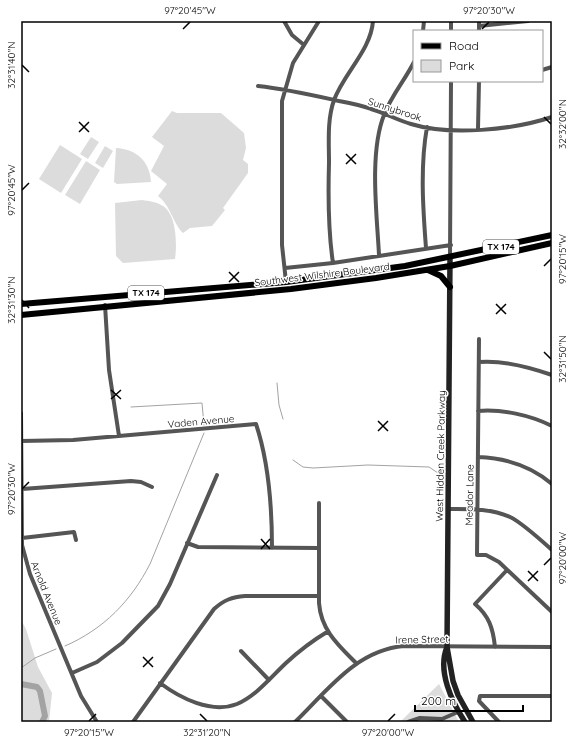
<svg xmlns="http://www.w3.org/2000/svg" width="573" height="743" font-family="Quicksand,sans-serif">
<rect width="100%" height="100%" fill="#fff"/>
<path fill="#dcdcdc" d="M172,111L177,113H221L244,133L246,148L243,160L248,164V173L223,208L225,210L212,226L190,228L183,233C172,222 171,206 158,196L167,184L151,171L164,146L152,137Z
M91,137L99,142L88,159L80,154Z
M60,145L82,159L61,193L39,179Z
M105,146L113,151L103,168L95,163Z
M116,148C136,149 150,161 151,182L117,184L114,182Z
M86,161L100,170L80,204L65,195Z
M142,200C149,201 157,202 163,206C177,215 177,245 175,259L123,263L116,256L115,203Z
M21,620L26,629L38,667L52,693L49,722H21Z
M439,684L459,722H400Z"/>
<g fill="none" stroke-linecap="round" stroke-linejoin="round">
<path stroke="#a3a3a3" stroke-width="1" d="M277,383L279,405L283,419
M131,407L202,403L204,425
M293,460L303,467L313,468L368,465L429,467L441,475
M65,646C104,629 131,601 150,564L204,433
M21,668L35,658L56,649"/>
<path stroke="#a3a3a3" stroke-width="6" d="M21,684L37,687L40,691L45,716L42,722"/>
<path stroke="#555" stroke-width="4" d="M284,21L292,35L304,45
M479,26L528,21
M423,31L424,21
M451,31V21
M479,31V21
M542,70L552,67
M258,86C286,89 312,95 339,101C350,103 361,105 371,109C385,113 397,120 411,124C450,136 513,130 552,117
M478,129L479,81
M426,248C423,209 420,166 427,127
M379,255C377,215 369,153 384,115C391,96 405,80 414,62
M450,258L451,81
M333,263C328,230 328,197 329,163C329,142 327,120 334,100C344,73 371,50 373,21
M285,268L333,263L451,245
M286,282L282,245V101L293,63L319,21
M105,305L109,370L119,436
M479,339L477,555H486L499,562L552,612
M479,362C503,360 529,367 552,375
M478,411C502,409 530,415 552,426
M21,413L22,545L30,574L81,696L97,722
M21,441L73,440L256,424C269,463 272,506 272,548
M478,457C506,458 531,466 552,484
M22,489L131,481L141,482L152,487
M319,503V603C321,630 338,645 356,663
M448,509C469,509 490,508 510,517C521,522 542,541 552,550
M22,538L74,532L76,540
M187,543L198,547L319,548
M495,647C493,628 489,616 475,604L507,570
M241,651L269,680
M72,673L97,662L122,643L158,606L170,584L217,475
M160,683C180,698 211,714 237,704C256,696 271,677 286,663C299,651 312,641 327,632
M321,696L347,722
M133,722L214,609C224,600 232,597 245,596H319
M295,722C327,691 356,650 404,646L552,647
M408,722L420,718L442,719L458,712
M499,722L479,701L480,696H552"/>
<path stroke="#222" stroke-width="5.5" d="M450,258L447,647L453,681L458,695L473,722
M447,647C437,671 452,702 465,722"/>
<path stroke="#000" stroke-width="6" d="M428,270L441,276L450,287
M21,304L286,282L405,266L552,235
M21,315L291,289L376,278L450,266L552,243"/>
</g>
<path fill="none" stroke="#000" stroke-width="1.5" d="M183,29L190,22M482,29L489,22M22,65L29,72M544,117L551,124M79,122L89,132M79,132L89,122M346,154L356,164M346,164L356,154M22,190L29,183M544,266L551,259M229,272L239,282M229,282L239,272M22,300L29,308M496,304L506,314M496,314L506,304M544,352L551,359M111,390L121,399M111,399L121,390M378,421L388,431M378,431L388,421M22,489L29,482M261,539L270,549M261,549L270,539M544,565L551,558M528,571L538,581M528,581L538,571M143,657L153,667M143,667L153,657M200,714L207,721M89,721L96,714M388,721L395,714"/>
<g text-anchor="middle" stroke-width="3" stroke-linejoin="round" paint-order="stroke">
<g fill="#fff" stroke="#4c4c4c" stroke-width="1">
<rect x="483" y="240" width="36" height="14" rx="3"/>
<rect x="128" y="286" width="36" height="14" rx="3"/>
</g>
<g font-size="9" font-weight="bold" fill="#000">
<text x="501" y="250">TX 174</text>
<text x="146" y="296">TX 174</text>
</g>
<g font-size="10" fill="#000" stroke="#fff">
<text transform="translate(395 109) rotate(18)" y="4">Sunnybrook</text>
<text transform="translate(322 274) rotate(-7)" y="4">Southwest Wilshire Boulevard</text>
<text transform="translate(201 421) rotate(-5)" y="4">Vaden Avenue</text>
<text transform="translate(440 456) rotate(-89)" y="4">West Hidden Creek Parkway</text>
<text transform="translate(469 495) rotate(-89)" y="4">Meador Lane</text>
<text transform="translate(47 593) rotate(68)" y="4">Arnold Avenue</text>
<text transform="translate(422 639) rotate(-1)" y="4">Irene Street</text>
</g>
</g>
<rect width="573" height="743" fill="none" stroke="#ffffff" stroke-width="44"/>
<rect x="413" y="30" width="130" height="52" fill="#ffffff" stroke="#999999"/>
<rect x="421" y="43" width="20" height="6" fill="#000000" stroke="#999999"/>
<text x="449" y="50" font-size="12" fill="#000000">Road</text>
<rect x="421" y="60" width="20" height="12" fill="#dcdcdc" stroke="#999999"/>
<text x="449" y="70" font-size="12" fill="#000000">Park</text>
<path d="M415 705v6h108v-6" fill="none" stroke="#000000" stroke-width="2"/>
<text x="421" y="705" font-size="12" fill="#000000" stroke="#ffffff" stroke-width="3" paint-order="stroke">200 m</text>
<rect x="22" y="22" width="529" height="699" fill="none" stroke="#000" stroke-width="1.5"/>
<g font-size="10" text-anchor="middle" fill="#000">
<text x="190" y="14">97°20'45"W</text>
<text x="489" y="14">97°20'30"W</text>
<text transform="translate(11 65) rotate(-90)" y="4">32°31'40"N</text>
<text transform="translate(562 124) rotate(-90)" y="4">32°32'00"N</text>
<text transform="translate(11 190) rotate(-90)" y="4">97°20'45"W</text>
<text transform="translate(562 259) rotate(-90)" y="4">97°20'15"W</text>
<text transform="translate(11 300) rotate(-90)" y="4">32°31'30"N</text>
<text transform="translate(562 359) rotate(-90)" y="4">32°31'50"N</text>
<text transform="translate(11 489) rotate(-90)" y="4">97°20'30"W</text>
<text transform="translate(562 558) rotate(-90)" y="4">97°20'00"W</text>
<text x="89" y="736">97°20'15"W</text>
<text x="207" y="736">32°31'20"N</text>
<text x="388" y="736">97°20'00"W</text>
</g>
</svg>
